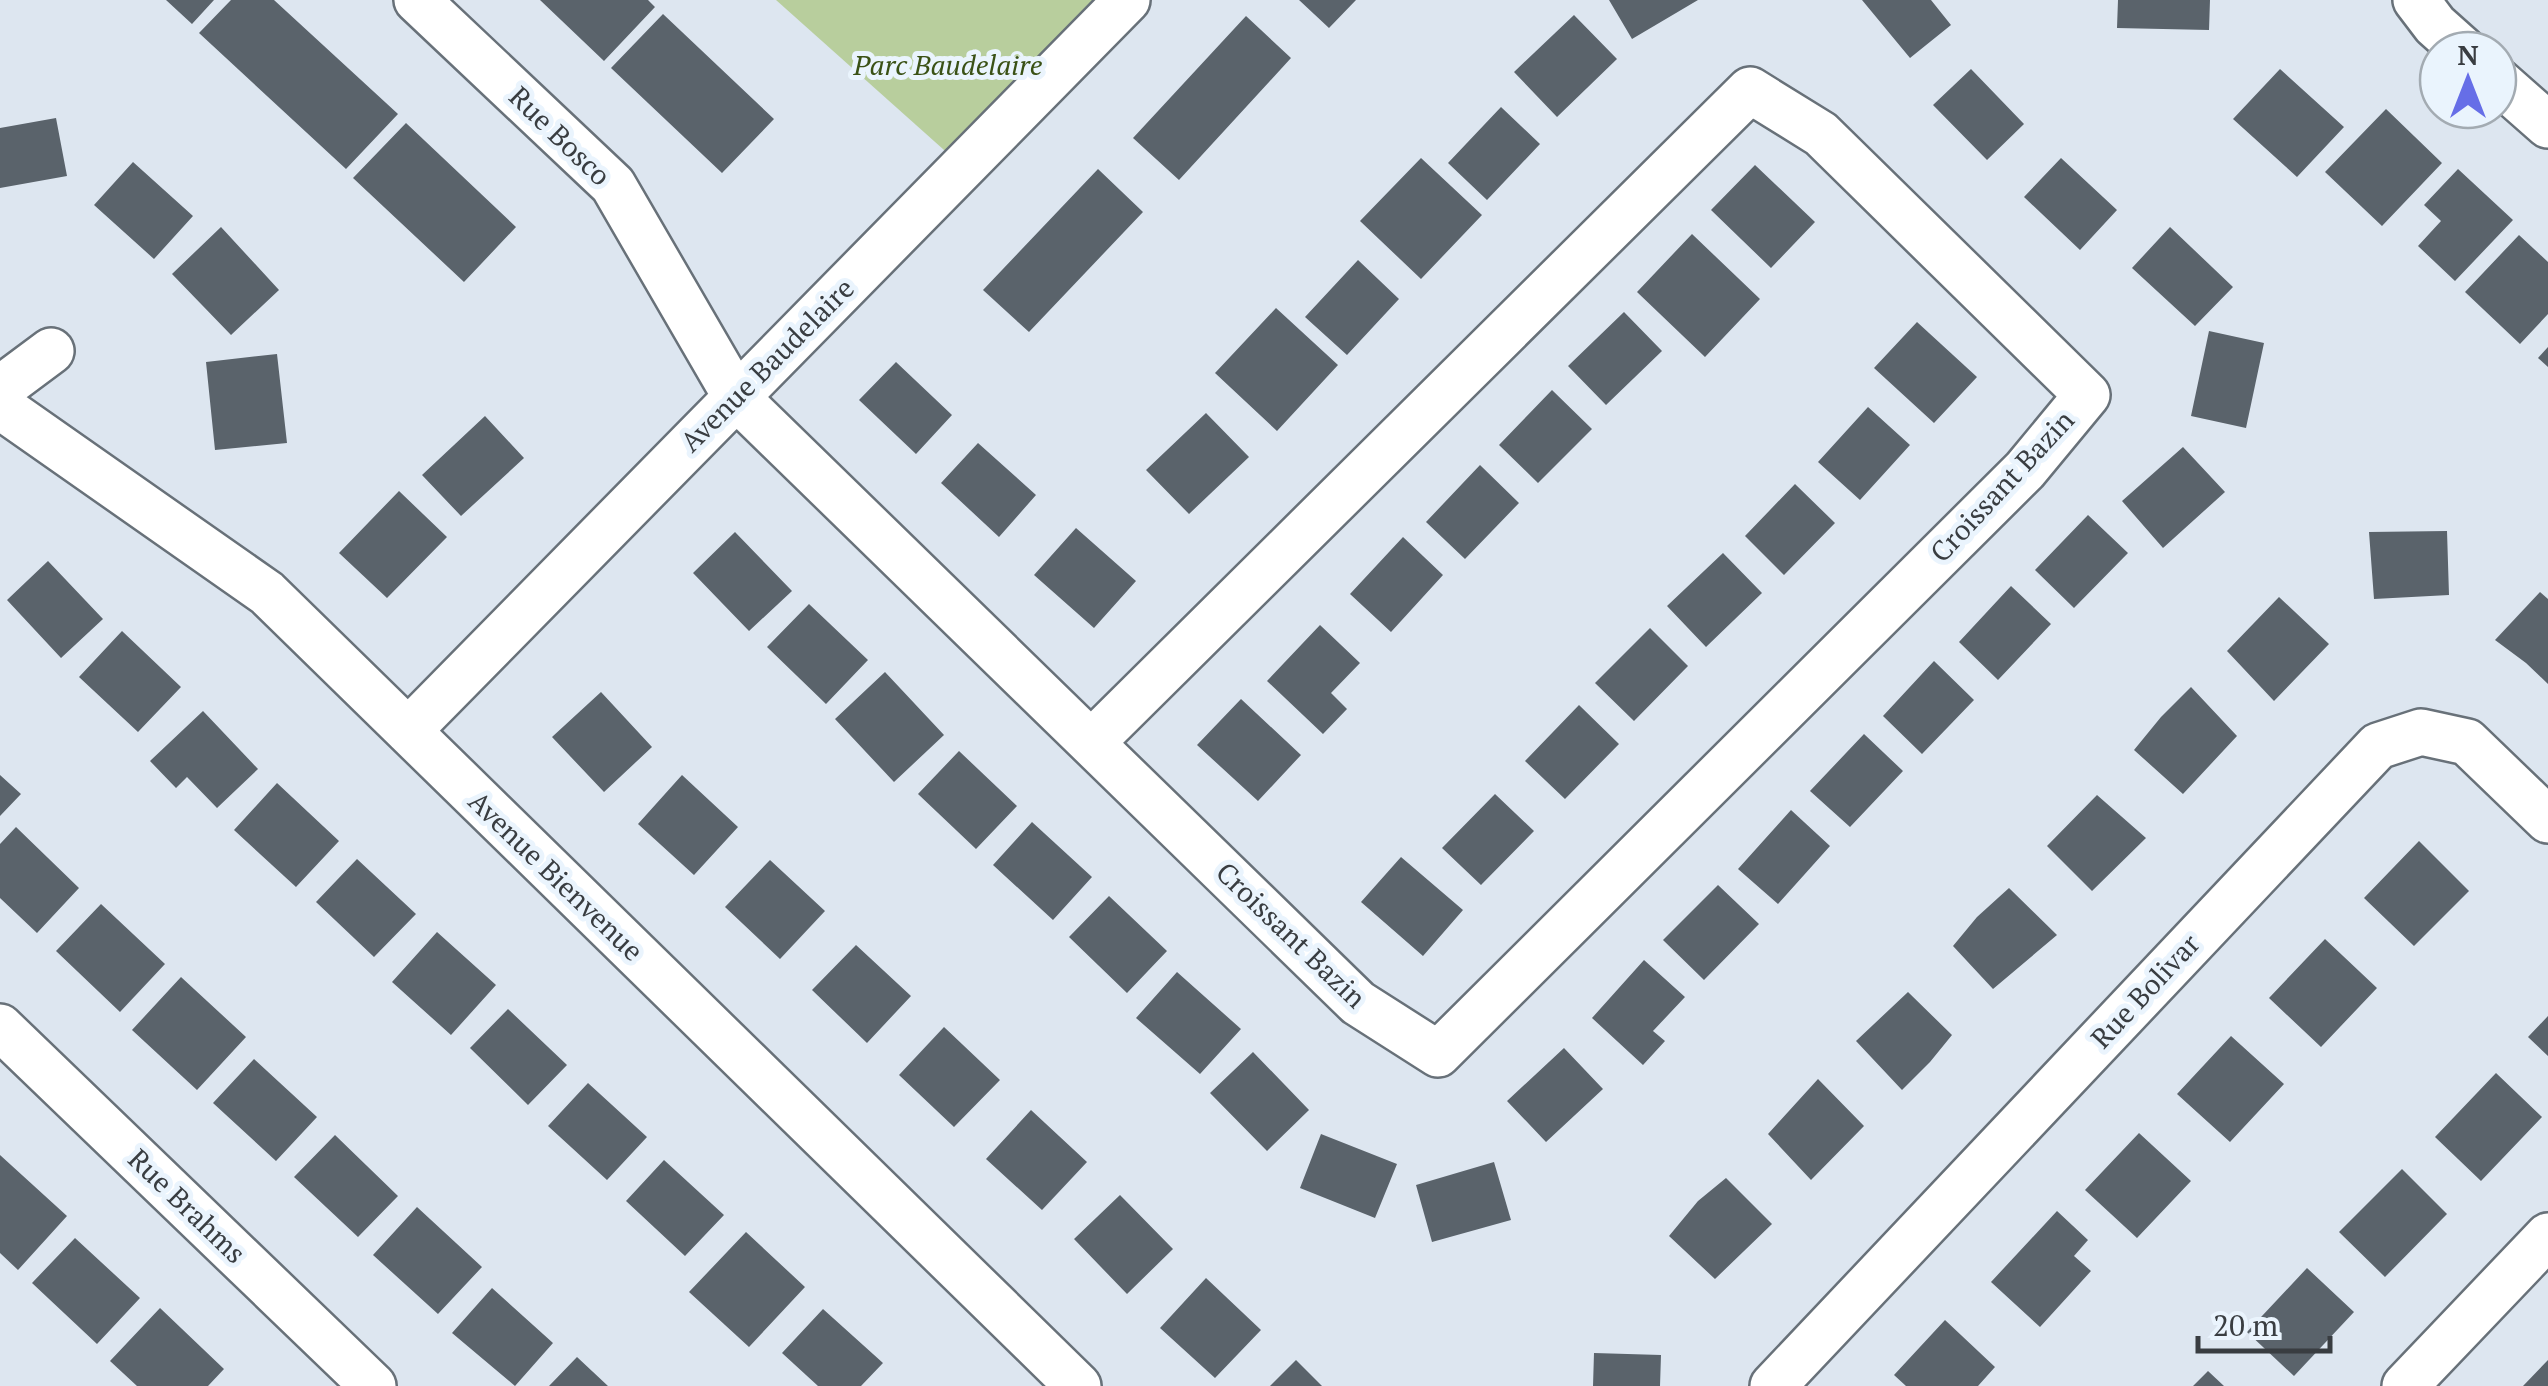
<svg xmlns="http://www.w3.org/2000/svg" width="2548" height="1386" font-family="'PT Serif',serif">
<rect width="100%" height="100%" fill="#dde6f0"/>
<path fill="#b8ce9d" d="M776,0H1101L953,158Z"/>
<path fill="#5a636b" d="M166,0H214L192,24Z
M231,0H274L398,114L346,169L199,33Z
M540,0H648L655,7L604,61Z
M1299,0H1356L1329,28Z
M1609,0H1698L1632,39Z
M1862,0H1931L1951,25L1910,58Z
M2118,0H2210L2209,30L2117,28Z
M663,14L774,119L722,173L611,68Z
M1574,15L1617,59L1557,117L1514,72Z
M1246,16L1291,58L1179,180L1133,138Z
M1971,69L2024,124L1987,160L1933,105Z
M2280,69L2344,127L2297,177L2233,119Z
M1501,107L1540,144L1487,200L1448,163Z
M2386,109L2442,163L2382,226L2325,172Z
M56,118L67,176L0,188V128Z
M406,123L516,227L464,282L353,178Z
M1421,158L1482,215L1421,279L1360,221Z
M2061,158L2117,210L2080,250L2024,197Z
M133,162L193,216L154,259L94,205Z
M1755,165L1815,222L1771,268L1711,210Z
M1098,169L1143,212L1029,332L983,290Z
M2458,169L2513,220L2455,281L2418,246L2441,221L2424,205Z
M221,227L279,290L231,335L172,274Z
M2170,227L2233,287L2195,326L2132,268Z
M1692,234L1760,299L1705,357L1637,292Z
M2519,235L2548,262V314L2520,344L2465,292Z
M1358,260L1399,299L1347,355L1305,317Z
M1276,308L1338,365L1277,431L1215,373Z
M1624,312L1662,351L1606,405L1568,366Z
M1917,322L1977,377L1934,423L1874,368Z
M2209,331L2264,343L2246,428L2191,416Z
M2548,347V367L2538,358Z
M277,354L287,443L215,450L206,362Z
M896,362L952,415L916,454L859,400Z
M1552,390L1592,429L1538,483L1499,445Z
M1868,407L1910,445L1860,500L1818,462Z
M1206,413L1249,457L1189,514L1146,470Z
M485,416L524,458L461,516L422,475Z
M978,443L1036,495L999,537L941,483Z
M2183,447L2225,492L2163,548L2122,501Z
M1480,465L1519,503L1465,559L1426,522Z
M1795,484L1835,523L1784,575L1745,536Z
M399,491L447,537L387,598L339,553Z
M2088,515L2128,553L2074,608L2035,570Z
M1076,528L1136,581L1094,628L1034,575Z
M2447,531L2449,595L2374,599L2369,532Z
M735,532L792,591L749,631L693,573Z
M1403,537L1443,575L1391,632L1350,594Z
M1723,553L1762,593L1706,647L1667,606Z
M48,561L103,619L61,658L7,600Z
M2011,586L2051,624L1998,680L1959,642Z
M2540,592L2548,599V684L2526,663L2495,640Z
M2279,597L2329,644L2274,701L2227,651Z
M809,604L868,660L826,704L767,647Z
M1320,625L1360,663L1331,693L1347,709L1323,734L1267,681Z
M1650,628L1688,666L1634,721L1595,683Z
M122,631L181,687L138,732L79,677Z
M1934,661L1974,700L1922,754L1883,716Z
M885,672L944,735L894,782L835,719Z
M2191,687L2237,736L2183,794L2134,750L2161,717Z
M601,692L652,747L604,792L552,737Z
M1241,699L1301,755L1258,801L1197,745Z
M1579,705L1619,744L1565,799L1525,761Z
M203,711L258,769L217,808L187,777L176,788L150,761Z
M1864,734L1903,771L1850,827L1810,791Z
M959,751L1017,806L976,849L918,794Z
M0,775L21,794L0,816Z
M682,775L738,827L694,875L638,824Z
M277,783L339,841L296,887L234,830Z
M1495,794L1534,831L1481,885L1442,848Z
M2097,795L2146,838L2092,891L2047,846Z
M1791,810L1830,846L1778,904L1738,869Z
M1032,822L1092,877L1053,920L993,865Z
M16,827L79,888L37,933L0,898V844Z
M2419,841L2469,891L2414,946L2364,898Z
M1401,857L1463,910L1423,956L1361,902Z
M357,859L416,914L374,957L316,902Z
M770,860L825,911L780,959L725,907Z
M1718,885L1759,924L1704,980L1663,940Z
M2009,888L2057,935L1993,989L1953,946L1977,917Z
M1109,896L1167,951L1127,993L1069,937Z
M101,904L165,964L120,1012L56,951Z
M437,932L496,985L451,1035L392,982Z
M2325,939L2377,988L2321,1047L2269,998Z
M856,945L911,996L867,1043L812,990Z
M1644,960L1685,997L1653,1031L1665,1041L1643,1065L1592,1018Z
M1177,972L1241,1029L1200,1074L1136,1018Z
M181,977L246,1037L197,1090L132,1030Z
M1908,992L1952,1035L1930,1062L1902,1090L1856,1041Z
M508,1009L567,1065L528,1105L470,1048Z
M2548,1016V1056L2528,1037Z
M944,1027L1000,1080L954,1127L899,1075Z
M2231,1036L2284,1084L2230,1142L2177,1094Z
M1564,1048L1603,1089L1546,1142L1507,1101Z
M1253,1052L1309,1110L1267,1151L1210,1093Z
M254,1059L317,1117L276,1161L213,1103Z
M2496,1073L2542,1117L2481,1181L2435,1137Z
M1818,1079L1864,1126L1811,1180L1768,1134Z
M588,1083L647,1137L607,1180L548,1126Z
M1031,1110L1087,1162L1042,1210L986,1159Z
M2139,1133L2191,1181L2137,1238L2085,1190Z
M1321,1134L1397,1164L1375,1218L1300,1188Z
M335,1135L398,1196L358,1237L294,1177Z
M0,1155L67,1216L18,1270L0,1253Z
M664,1160L724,1215L685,1256L626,1201Z
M1494,1162L1511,1220L1432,1242L1416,1185Z
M2402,1169L2447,1214L2385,1277L2339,1232Z
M1726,1178L1772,1224L1715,1279L1669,1236L1698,1201Z
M1120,1195L1173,1249L1127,1294L1074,1239Z
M417,1207L482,1267L438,1314L373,1255Z
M2057,1211L2088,1240L2074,1256L2091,1271L2040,1327L1991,1282Z
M746,1232L805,1287L749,1347L689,1292Z
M75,1238L140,1298L97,1344L32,1283Z
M2307,1268L2354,1312L2294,1376L2247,1332Z
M1206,1278L1261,1330L1215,1378L1160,1328Z
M492,1288L553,1343L515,1386L452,1333Z
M160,1308L224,1369L208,1386H137L110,1361Z
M823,1309L883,1363L861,1386H818L782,1353Z
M1945,1320L1995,1367L1978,1386H1906L1894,1375Z
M1594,1353L1661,1355L1660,1386H1593Z
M577,1357L608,1386H549Z
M1296,1360L1322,1386H1270Z
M2548,1360V1386H2523Z
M2208,1371L2224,1386H2193Z"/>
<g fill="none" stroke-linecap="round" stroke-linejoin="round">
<defs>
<path id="street" d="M417,0L613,185L736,397L1358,1003L1438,1054L2025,470L2087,395L1821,134L1750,90L1092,742
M2416,0L2435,25L2463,50
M2498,81L2548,125
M0,389L51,351
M0,406L267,593L1078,1386
M408,731L1127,0
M0,1027L373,1386
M1773,1386L2378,746L2421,732L2467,742L2548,820
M2405,1386L2548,1236"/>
</defs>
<use href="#street" stroke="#687179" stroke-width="50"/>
<use href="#street" stroke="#fff" stroke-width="45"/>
</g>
<g text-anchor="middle" stroke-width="10" stroke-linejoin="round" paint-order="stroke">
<g font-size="28" font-style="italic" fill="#3a5115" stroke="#eaf4fd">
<text x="948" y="75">Parc Baudelaire</text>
</g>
<g font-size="28" fill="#393d41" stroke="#eaf4fd">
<text transform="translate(560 136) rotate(44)" y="10">Rue Bosco</text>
<text transform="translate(767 365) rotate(-45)" y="10">Avenue Baudelaire</text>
<text transform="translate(2002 486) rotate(-47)" y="10">Croissant Bazin</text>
<text transform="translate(556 876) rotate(44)" y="10">Avenue Bienvenue</text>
<text transform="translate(1291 935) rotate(44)" y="10">Croissant Bazin</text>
<text transform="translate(2145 991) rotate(-47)" y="10">Rue Bolivar</text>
<text transform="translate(187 1206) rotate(44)" y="10">Rue Brahms</text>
</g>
</g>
<g transform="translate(2468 80)"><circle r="48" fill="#eaf4fd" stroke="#a3abb2" stroke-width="2.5"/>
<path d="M0-8L18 38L0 25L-18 38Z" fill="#666ee7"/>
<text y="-15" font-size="28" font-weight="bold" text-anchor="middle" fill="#393d41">N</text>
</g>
<path d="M2198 1336v15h132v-15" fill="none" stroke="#393d41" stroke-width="5"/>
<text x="2213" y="1336" font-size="30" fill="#393d41" stroke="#eaf4fd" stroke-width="8" paint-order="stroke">20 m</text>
</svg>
